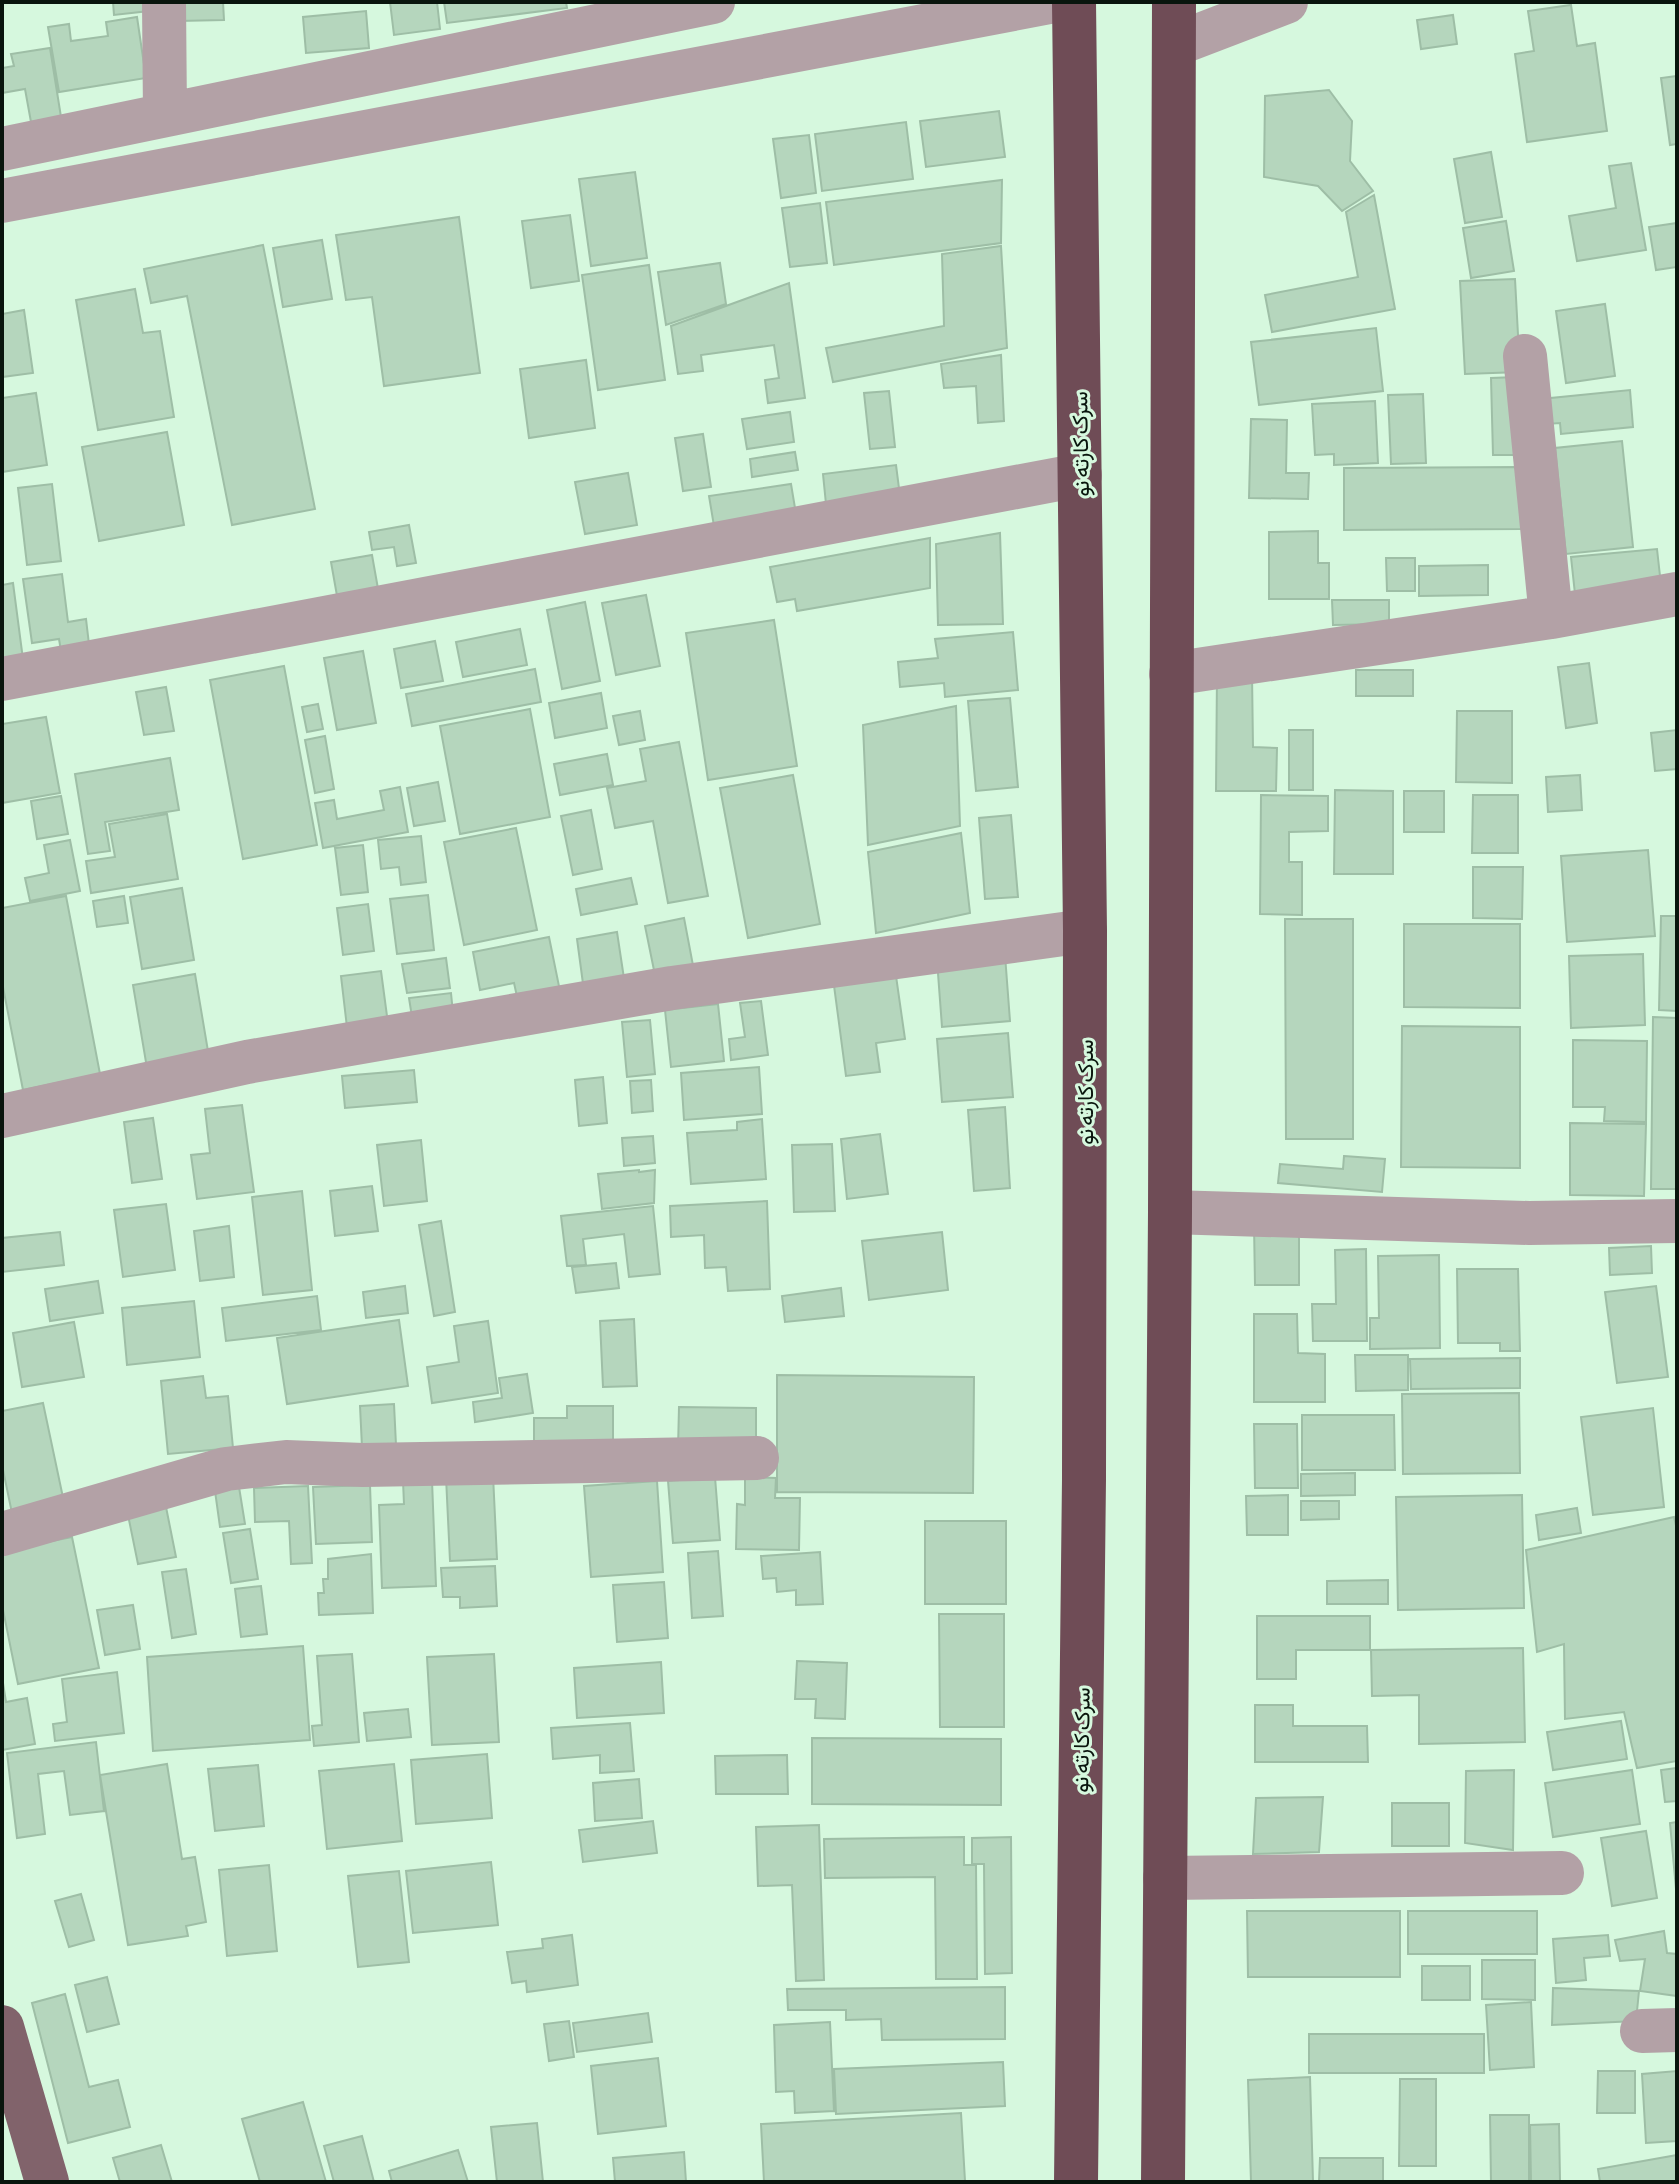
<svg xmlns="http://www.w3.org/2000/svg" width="1679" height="2184" font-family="'Asap Condensed',Vazirmatn,sans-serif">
<rect width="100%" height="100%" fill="#d6f8de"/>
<path fill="#b5d6bd" stroke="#9ebea6" stroke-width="2" d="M113,2H148L149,11L114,15Z
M178,2H223L224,20L178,21Z
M390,2H437L440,29L394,35Z
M444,2H566L567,8L447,23Z
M1571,5L1577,46L1595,43L1607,131L1527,142L1515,54L1534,51L1528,11Z
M366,11L369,48L306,53L303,17Z
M1453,15L1457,44L1421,49L1417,20Z
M137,17L146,78L59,92L48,27L69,24L71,41L108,36L106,22Z
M50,48L61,117L31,122L25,89L2,93V68L14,66L11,54Z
M1677,76V144L1670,145L1661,78Z
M1329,90L1352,121L1350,161L1373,191L1342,211L1318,186L1264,177L1265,96Z
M999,111L1005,157L926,167L920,121Z
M906,122L913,179L822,191L815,134Z
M809,135L816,193L781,198L773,139Z
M1491,152L1502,217L1465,223L1454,159Z
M1631,163L1646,250L1577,261L1569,216L1616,208L1609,166Z
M635,172L647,258L591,266L579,179Z
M1002,180L1001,243L834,265L826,202Z
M1374,195L1395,309L1272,332L1265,295L1358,277L1346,212Z
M820,203L827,263L790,267L782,208Z
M570,215L579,281L531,288L522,221Z
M459,217L480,373L384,386L372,297L346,300L336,235Z
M1506,221L1514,271L1471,278L1463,228Z
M1677,223V267L1656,270L1649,227Z
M322,240L332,299L283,307L273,248Z
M263,245L315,509L232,525L187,296L151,303L144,269Z
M1001,246L1007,348L833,382L826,348L944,326L942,254Z
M720,263L726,304L666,325L658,272Z
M649,265L665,380L598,390L582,275Z
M1515,279L1520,372L1465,374L1460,281Z
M789,283L805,398L768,403L765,380L779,378L774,345L701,355L703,371L678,374L671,326Z
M135,289L143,333L160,331L174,417L98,430L76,300Z
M1605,304L1615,376L1566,383L1556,311Z
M24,310L33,373L2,377V314Z
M1376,328L1383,391L1259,405L1251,342Z
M1001,355L1004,421L978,423L976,386L944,388L941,364Z
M586,360L595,428L529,438L520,369Z
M1516,377L1518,455H1493L1491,378Z
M1630,390L1633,427L1561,434L1560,423L1533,425L1531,400Z
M889,391L895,447L870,449L864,393Z
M36,393L47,465L2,472V398Z
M1423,394L1426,463L1391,464L1388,395Z
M1375,401L1378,463L1334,465V454L1315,455L1312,404Z
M790,412L794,442L747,449L742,419Z
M1251,419L1287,420L1286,473H1309L1308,499L1249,498Z
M167,432L184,525L99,541L82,447Z
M703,434L711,487L683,491L675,438Z
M1622,441L1633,547L1566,554L1555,448Z
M795,452L798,470L752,477L750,459Z
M896,465L900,496L826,504L823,474Z
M1520,467L1521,529L1344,530V468Z
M628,473L637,525L585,534L575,482Z
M52,484L61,561L27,565L18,488Z
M791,484L797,520L715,532L709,496Z
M409,525L416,563L397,566L394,547L372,550L369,532Z
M1318,531V563H1329V599H1269V532Z
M1000,533L1003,624L938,625L936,544Z
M930,538V588L797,611L795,599L777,602L770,567Z
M1657,549L1661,585L1575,594L1571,557Z
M372,555L380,600L339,607L331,562Z
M1386,558H1415V591H1387Z
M1488,565V595L1419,596V566Z
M62,574L68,622L86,619L90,653L62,657L59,639L32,643L23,579Z
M13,583L24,667L2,670V585Z
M646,595L660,666L616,675L602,603Z
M1332,600H1389V624L1333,625Z
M585,602L600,681L562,689L547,610Z
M774,620L797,766L708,780L686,633Z
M520,629L527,665L463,677L456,642Z
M1013,632L1018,690L945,697L944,683L900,687L898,662L938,658L935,639Z
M435,641L443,681L401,688L394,649Z
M363,651L376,723L337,730L324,658Z
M1589,663L1597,723L1566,728L1558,667Z
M284,666L317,845L243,859L210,680Z
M535,669L541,702L412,726L406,694Z
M1356,670H1413V696H1356Z
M1217,674H1252L1253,747L1277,748L1276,791H1216Z
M166,687L174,731L144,735L136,692Z
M601,693L607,728L555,738L549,703Z
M1010,698L1018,787L976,791L968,701Z
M318,704L323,729L307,732L302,707Z
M956,706L960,826L868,845L863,725Z
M530,709L550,817L460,834L440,726Z
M640,711L645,740L619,745L613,716Z
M1457,711H1512V783L1456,782Z
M46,717L60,793L2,803V724Z
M1289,730H1313V790H1289Z
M1677,730V769L1655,771L1651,733Z
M325,736L334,789L315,793L305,740Z
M679,742L708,896L668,903L653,821L615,828L607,788L646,781L640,749Z
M607,754L613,785L560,795L554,764Z
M170,758L179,810L105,822L110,851L88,854L75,774Z
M793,775L820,924L748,938L720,788Z
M1580,775L1582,810L1548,812L1546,777Z
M438,782L445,821L414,826L407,788Z
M400,787L408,832L323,848L315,803L334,800L337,819L384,810L380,791Z
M1335,790L1393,791V874H1334Z
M1404,791H1444V832H1404Z
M1261,795L1328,796V831L1289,832V862H1302V915L1260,914Z
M1473,795H1518V853H1472Z
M61,796L68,834L37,839L31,801Z
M591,810L602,869L573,875L561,816Z
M167,814L178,879L91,893L86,861L115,857L109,824Z
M1011,815L1018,897L985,899L979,818Z
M516,828L537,930L464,945L444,842Z
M961,833L970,913L876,933L868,852Z
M421,836L426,882L401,885L399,867L381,869L378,840Z
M70,840L80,891L30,901L25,878L49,873L44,845Z
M363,845L368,892L341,895L335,848Z
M1648,850L1655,936L1567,942L1561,856Z
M1473,867H1523L1522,919L1473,918Z
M631,878L637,904L581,915L576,889Z
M182,888L194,960L142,969L130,897Z
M428,895L434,950L397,954L390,899Z
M66,896L100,1074L23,1090L2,982V908Z
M124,896L128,923L97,927L93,901Z
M368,904L374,951L343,955L337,908Z
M1661,916H1677V1011L1659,1010Z
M684,918L695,976L657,985L645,926Z
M1285,919H1353V1139H1286Z
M1404,924H1520V1008L1404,1007Z
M617,932L625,985L584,991L577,939Z
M549,937L562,1001L520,1010L514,983L480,990L473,952Z
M1643,954L1645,1025L1571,1028L1569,956Z
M1005,955L1010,1021L942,1027L937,960Z
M446,958L450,988L407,993L402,964Z
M895,969L905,1039L876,1043L880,1072L846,1076L833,978Z
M381,971L389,1031L348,1036L341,976Z
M195,974L210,1063L148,1074L133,985Z
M451,993L453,1013L412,1017L409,998Z
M761,1001L768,1055L731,1060L729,1039L745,1037L740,1003Z
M718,1004L724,1061L671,1067L665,1010Z
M1653,1017L1677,1018V1189H1651Z
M650,1020L655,1074L627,1077L622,1022Z
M1402,1026L1520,1027V1168L1401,1167Z
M1008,1033L1013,1097L942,1102L937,1039Z
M1573,1040L1647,1041L1646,1122L1604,1121L1605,1107H1573Z
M759,1067L762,1114L684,1120L681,1073Z
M414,1070L417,1102L345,1108L342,1076Z
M603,1077L607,1123L579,1126L575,1080Z
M651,1080L653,1111L632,1113L630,1081Z
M242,1105L254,1192L197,1199L191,1155L210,1153L205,1109Z
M1005,1107L1010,1188L974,1191L968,1110Z
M153,1118L162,1179L132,1183L124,1122Z
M762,1119L766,1179L691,1184L687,1133L737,1130V1122Z
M1570,1123L1646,1124L1644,1196L1570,1195Z
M880,1134L888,1194L847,1199L841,1139Z
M653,1136L655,1163L624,1166L622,1138Z
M421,1140L427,1201L384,1206L377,1145Z
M832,1144L835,1211L794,1212L792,1145Z
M1344,1156L1385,1159L1382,1192L1278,1183L1280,1164L1343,1169Z
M639,1170V1172L655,1170L654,1203L602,1209L598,1174Z
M372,1186L378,1231L335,1236L330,1191Z
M302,1191L312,1290L263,1295L252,1197Z
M767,1201L770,1289L728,1291L726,1267L705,1268L704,1235L671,1237L670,1206Z
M166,1204L175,1270L123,1277L114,1210Z
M653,1206L660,1274L629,1277L624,1234L583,1239L586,1265L567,1266L561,1216Z
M441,1221L455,1312L434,1316L419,1225Z
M1254,1224H1299V1285H1255Z
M229,1226L234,1277L200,1281L194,1231Z
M60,1232L64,1265L2,1272V1238Z
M942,1232L948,1290L869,1300L862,1241Z
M1651,1246L1652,1273L1610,1275L1609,1248Z
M1366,1249L1367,1341H1313L1312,1304H1336L1335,1250Z
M1439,1255L1440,1348L1370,1349V1318H1379L1378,1256Z
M616,1263L619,1288L576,1293L572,1267Z
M1457,1269H1518L1520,1351H1500V1343H1458Z
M98,1281L103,1313L50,1321L45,1289Z
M405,1286L408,1313L366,1318L363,1292Z
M1656,1286L1668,1377L1617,1383L1605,1292Z
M841,1288L844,1316L785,1322L782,1296Z
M317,1296L321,1330L226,1341L222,1308Z
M194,1301L200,1357L127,1365L122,1308Z
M1254,1314H1297L1298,1353L1325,1354V1402H1254Z
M634,1319L637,1386L603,1387L600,1321Z
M399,1320L408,1386L287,1404L277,1338Z
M488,1321L498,1393L432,1403L427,1367L459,1362L454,1326Z
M74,1322L84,1377L22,1387L13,1333Z
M1355,1355H1408V1390L1356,1391Z
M1520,1358V1388L1411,1389L1410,1359Z
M527,1374L533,1413L475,1422L473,1402L502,1398L499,1378Z
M777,1375L974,1377L973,1493L777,1492Z
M203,1376L206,1398L228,1396L233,1448L168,1454L161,1381Z
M1519,1393L1520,1473L1403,1474L1402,1394Z
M43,1403L65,1507L13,1518L2,1465V1411Z
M394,1404L396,1445L362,1447L360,1406Z
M567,1406H613V1444L534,1445V1418H567Z
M679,1407L756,1408V1450L678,1449Z
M1653,1408L1664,1507L1593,1515L1581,1417Z
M1302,1415H1394L1395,1470H1302Z
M1254,1424H1297L1298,1488H1255Z
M1355,1473V1495L1301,1496V1474Z
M493,1475L497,1559L450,1561L446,1477Z
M715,1477L720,1540L673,1543L668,1481Z
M745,1477L776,1478L775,1498H800L799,1550L736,1549L737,1504L745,1505Z
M432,1480L436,1586L382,1588L379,1505L404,1504L403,1481Z
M657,1481L663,1572L591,1577L584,1486Z
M370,1485L372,1542L316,1544L313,1487Z
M308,1486L312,1563L291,1564L289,1521L255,1522L254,1488Z
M239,1487L245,1524L220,1527L215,1491Z
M1288,1495V1535H1247L1246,1496Z
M1522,1495L1524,1608L1398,1610L1396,1497Z
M1301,1501H1339V1519L1301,1520Z
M166,1507L176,1557L138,1564L128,1515Z
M1577,1508L1581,1533L1539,1540L1536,1515Z
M1674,1517L1677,1530V1761L1637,1768L1624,1712L1565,1719L1564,1644L1537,1652L1526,1550Z
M925,1521H1006V1604H925Z
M250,1529L258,1579L231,1583L223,1533Z
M72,1537L99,1668L18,1684L2,1605V1551Z
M718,1551L723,1616L692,1618L688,1553Z
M820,1552L823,1604L796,1605V1590L777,1592L776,1578L763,1579L761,1556Z
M371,1554L373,1613L319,1615L318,1593H324L323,1579H328V1559Z
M495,1566L497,1606L460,1608V1597H443L441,1568Z
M186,1569L196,1634L172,1638L162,1572Z
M1388,1580V1604H1327V1581Z
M664,1582L668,1638L617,1642L613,1585Z
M261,1586L267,1634L241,1637L235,1589Z
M133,1605L140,1649L105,1655L97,1610Z
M939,1614H1004V1727H940Z
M1257,1616H1370V1650H1296V1679H1257Z
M303,1646L310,1740L153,1751L147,1657Z
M1523,1648L1525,1742L1419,1744V1695L1372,1696L1371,1650Z
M352,1654L359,1742L314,1746L312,1726L322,1725L317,1656Z
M494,1654L499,1742L432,1745L427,1657Z
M797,1661L847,1663L845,1719L815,1718L816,1699H795Z
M661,1662L664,1713L577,1718L574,1668Z
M117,1672L124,1733L55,1741L53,1724L67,1722L62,1679Z
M3,1683L6,1702L27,1698L35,1744L2,1750Z
M1255,1705H1293V1726H1367L1368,1762H1255Z
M408,1709L411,1737L367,1741L364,1713Z
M1621,1721L1627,1759L1553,1770L1547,1732Z
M630,1723L634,1771L600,1773V1755L553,1759L551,1728Z
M812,1738L1001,1739V1805L812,1804Z
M96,1742L104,1811L70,1815L64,1771L38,1774L45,1834L17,1838L7,1753Z
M487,1754L492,1818L416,1824L411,1760Z
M787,1755L788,1794H716L715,1756Z
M167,1764L182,1859L195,1857L206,1922L186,1926L188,1936L128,1945L100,1775Z
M394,1764L402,1841L327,1849L319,1771Z
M258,1765L264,1826L215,1831L208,1769Z
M1677,1768V1801L1665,1802L1661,1770Z
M1514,1770L1513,1850L1465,1843L1466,1771Z
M1632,1770L1640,1824L1553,1837L1545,1783Z
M639,1779L642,1818L595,1821L593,1783Z
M1323,1797L1319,1852L1253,1854L1256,1798Z
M1392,1803H1449V1846H1392Z
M653,1821L657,1853L583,1862L579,1830Z
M1677,1822V1900L1670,1823Z
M819,1825L824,1980L796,1981L792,1885L758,1886L756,1827Z
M1646,1831L1657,1898L1612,1906L1601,1838Z
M964,1837V1865H976L977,1979H936L935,1877L825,1878L824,1839Z
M1011,1837L1012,1973L985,1974L984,1864H972V1838Z
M491,1862L498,1925L413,1933L406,1871Z
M269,1865L277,1951L227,1956L219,1870Z
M399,1871L409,1962L358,1967L348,1876Z
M81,1894L94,1940L69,1947L55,1901Z
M1247,1911H1400V1977H1248Z
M1408,1911H1537V1954H1408Z
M1664,1931L1667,1953L1677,1954V1996L1640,1991L1645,1959L1620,1961L1615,1940Z
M572,1935L578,1985L527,1992L526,1981L512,1983L507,1952L543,1948L542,1939Z
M1608,1935L1610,1956L1584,1958L1586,1980L1556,1983L1553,1939Z
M1482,1960H1535V2000L1482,1999Z
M1422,1966H1470V2000H1422Z
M107,1977L119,2024L87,2032L75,1985Z
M1005,1987V2039L882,2040L881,2019L846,2020V2010H788L787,1989Z
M1553,1988L1639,1991L1636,2021L1552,2025Z
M65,1994L89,2087L118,2080L130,2127L68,2143L32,2003Z
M1531,2002L1534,2067L1490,2070L1486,2005Z
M648,2013L652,2042L577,2052L573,2023Z
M569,2021L574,2057L549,2061L544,2024Z
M830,2022L834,2111L795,2113L794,2091L776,2092L774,2025Z
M1309,2034H1484V2073H1309Z
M658,2058L666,2126L598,2134L591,2066Z
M1003,2062L1005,2106L836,2114L834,2069Z
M1598,2071H1635V2113H1597Z
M1677,2071V2141L1646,2143L1642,2074Z
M1310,2077L1313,2182H1251L1248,2080Z
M1400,2079H1436V2166H1399Z
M303,2102L326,2182H260L242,2119Z
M961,2113L965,2181L764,2182L761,2124Z
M1490,2115H1529V2182H1491Z
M537,2123L543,2182H497L491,2127Z
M1559,2124L1560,2181L1531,2182L1530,2125Z
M362,2136L374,2182H334L324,2146Z
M161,2145L172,2182H120L113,2158Z
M458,2150L468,2182H392L389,2171Z
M684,2152L686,2182H615L613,2158Z
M1677,2155V2182H1600L1598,2169Z
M1320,2158H1383V2182H1319Z"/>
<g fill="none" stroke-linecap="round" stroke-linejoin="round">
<path stroke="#b3a1a6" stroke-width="44" d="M164,2L165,115
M1174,45L1286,2
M2,149L713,2
M2,201L1050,2
M1525,356L1551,617
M1171,674L1551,617L1677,594
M2,679L1080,475
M2,1116L247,1062L672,988L1085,931
M1170,1212L1529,1223L1677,1221
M2,1534L226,1469L286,1462L363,1465L757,1458
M1165,1878L1562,1873
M1642,2031L1677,2030"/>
<path stroke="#81636b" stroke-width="44" d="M2,2027L47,2182"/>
<path stroke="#6f4c56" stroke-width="44" d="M1074,2L1085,931L1084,1479L1076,2182
M1163,2182L1170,1212L1174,2"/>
</g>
<g text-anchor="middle" stroke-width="6" stroke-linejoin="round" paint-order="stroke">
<g font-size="22" fill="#09150d" stroke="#d6f8de">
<text transform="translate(1080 444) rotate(-91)" y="8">سرک کارته نو</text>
<text transform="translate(1085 1092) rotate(-90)" y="8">سرک کارته نو</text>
<text transform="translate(1081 1740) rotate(-89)" y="8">سرک کارته نو</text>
</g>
</g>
<rect width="1679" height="2184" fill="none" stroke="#09150d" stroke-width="8"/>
</svg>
